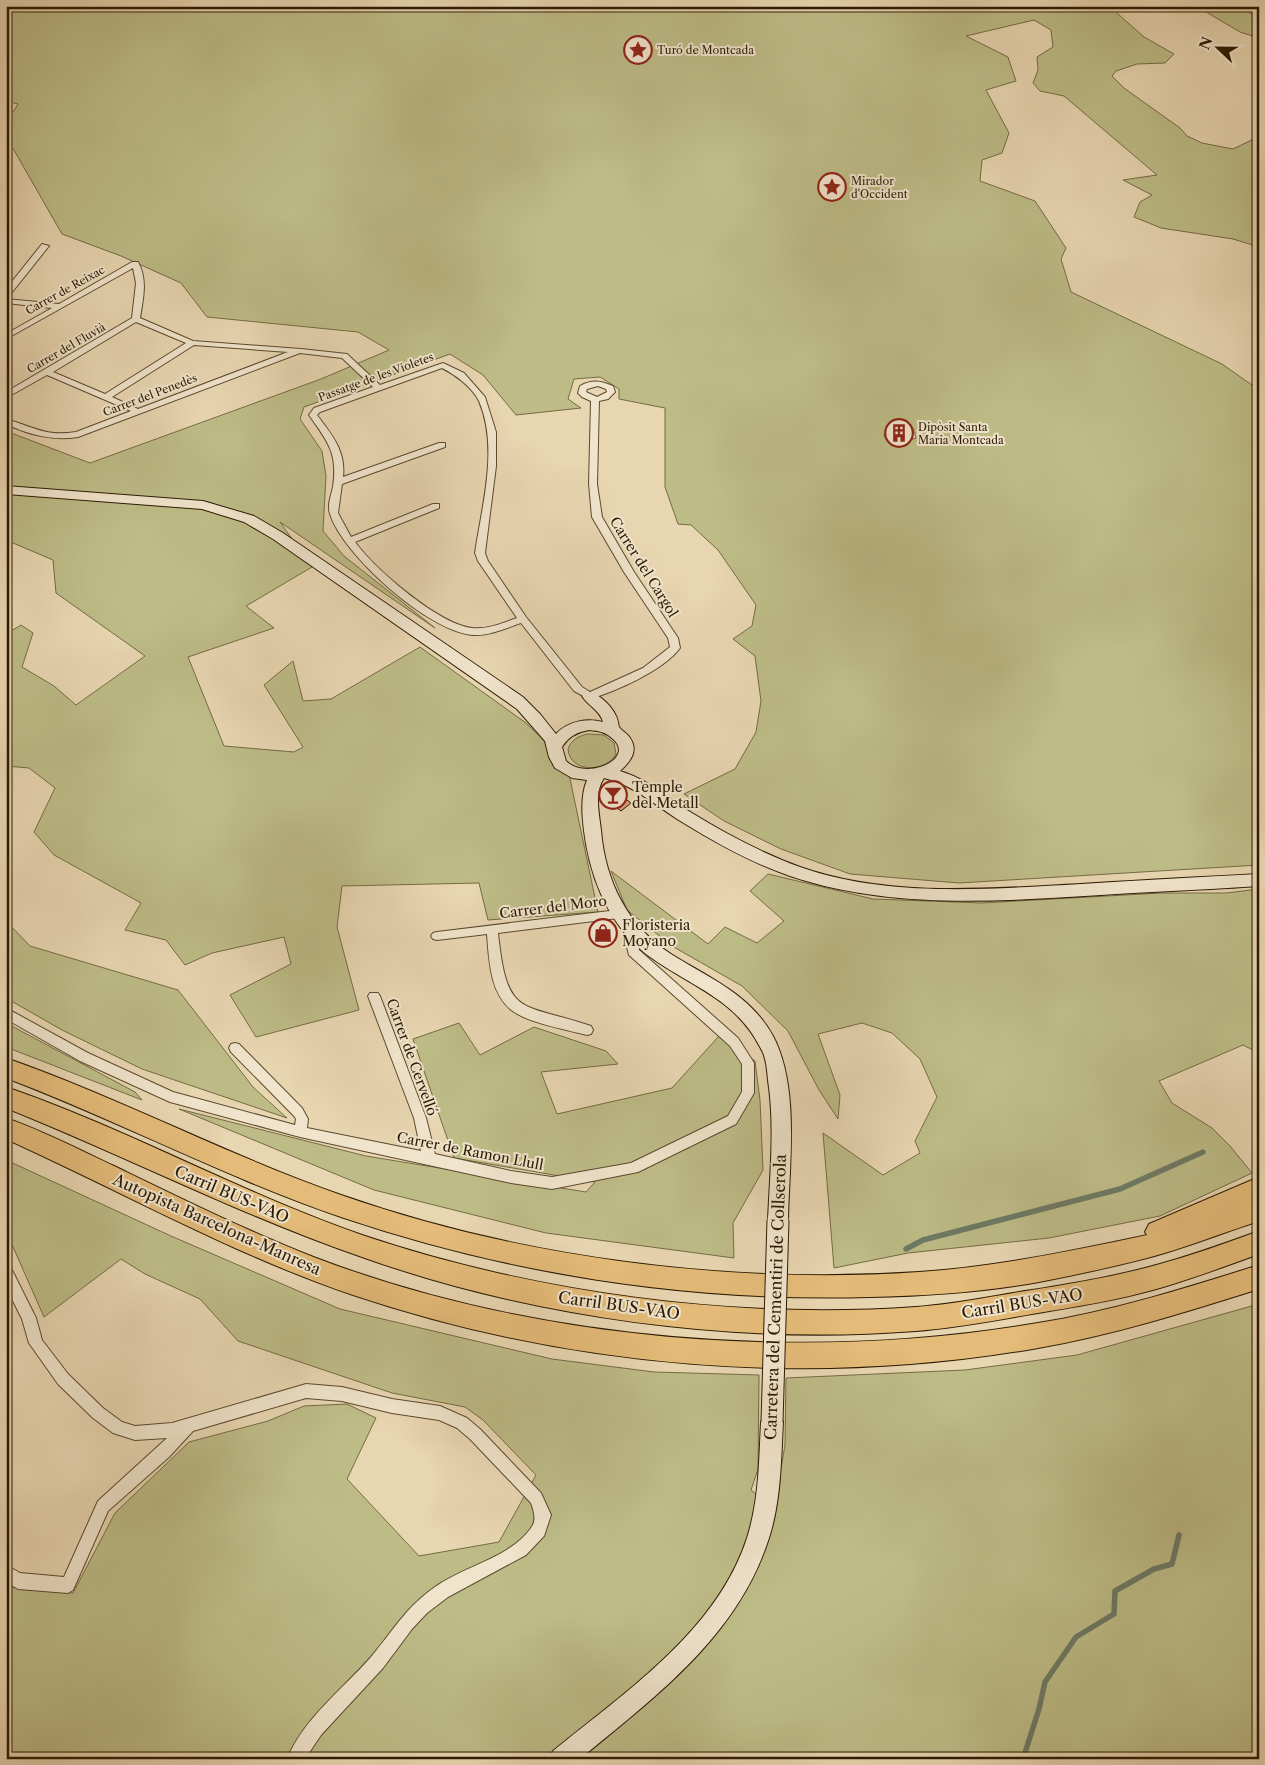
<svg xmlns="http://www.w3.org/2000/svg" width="1265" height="1765" font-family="'Libre Caslon Text',serif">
<rect width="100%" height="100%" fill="#e8d6b1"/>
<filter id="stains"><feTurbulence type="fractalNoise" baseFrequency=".004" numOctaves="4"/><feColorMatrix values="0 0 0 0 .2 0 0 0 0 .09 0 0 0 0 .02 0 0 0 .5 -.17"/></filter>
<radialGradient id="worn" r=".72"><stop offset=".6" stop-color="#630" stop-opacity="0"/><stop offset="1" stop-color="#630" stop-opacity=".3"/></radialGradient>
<path fill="#bdbc87" stroke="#746b45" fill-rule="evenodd" d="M6,6H1109L1144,37L1174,54L1165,63L1137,64L1116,71L1112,76L1124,88L1180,128L1187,136L1202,143L1233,149L1256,138L1259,139V247L1233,239L1161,228L1134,217L1140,202L1152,195L1123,180L1157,175L1064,96L1040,91L1033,83L1038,70L1037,57L1053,47L1051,30L1034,20L966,36L1008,57L1016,81L986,90L1009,133L1002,153L982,160L980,181L1035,201L1066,248L1061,259L1071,292L1222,364L1259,390V865L959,883L850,874L781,849L724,821L684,794L735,769L756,732L761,701L755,656L733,639L752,626L756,605L718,550L691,525L678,524L665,487V408L619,399V389L600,377L574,379L568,399L581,408L516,415L483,375L450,354L304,407L300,419L322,451L326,476L323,531L344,556L435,628L280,522L312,567L246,606L274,628L188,657L224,746L294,752L303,747L264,685L293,661L303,701L331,699L420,647L526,723L548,744L569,774L598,912L488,920L479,883L342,886L337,927L359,1010L256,1037L230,995L291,964L284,937L212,953L185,965L166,940L125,930L141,903L54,855L34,832L55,788L29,768L6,766V634L21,625L33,633L22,667L54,686L76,705L145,656L56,593L53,560L13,543L6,536V431L90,463L321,379L389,350L358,332L207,317L181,283L121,256L62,234L11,145H6V123L18,104L6,101V54L10,50L6,44ZM899,422L913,428L916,438L894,445L884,436C886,427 890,425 899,422Z
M1196,6H1235L1259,17V38L1240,32Z
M588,734L604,735L614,743L616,754C607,772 570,774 568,749C571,740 578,736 588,734Z
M611,871L708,944L725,927L757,943L784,921L750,891L768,874L873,899L981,903L1161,893H1226L1259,889V1053L1243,1045L1159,1081L1172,1103L1212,1128L1230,1146L1252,1173L1160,1216L1049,1238L908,1253L834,1268L823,1133L883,1175L920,1153L915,1141L937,1097L920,1059L892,1033L862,1023L818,1034L840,1095L838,1119L819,1090L788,1031L742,986L672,946L627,910Z
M6,921L30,946L178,990L253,1087L287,1118L142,1069L62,1030L6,998Z
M6,1023L135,1092L142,1100L6,1047Z
M459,1023L480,1055L534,1027L606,1051L618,1064L541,1072L557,1114L672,1088L719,1036L755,1061L760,1100L763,1170L733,1223L734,1258L546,1233L374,1190L179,1109L366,1156L586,1192L595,1182L454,1158L413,1039Z
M6,1160L171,1236L340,1309L552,1359L654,1372L759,1375L758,1469L751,1490L774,1509L785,1445L786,1378L965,1370L1077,1355L1259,1304V1759H6V1587L73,1593L115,1513L189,1442L268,1421L304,1406L347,1404L376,1418L347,1479L419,1556L499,1542L536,1475L483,1420L465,1407L392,1393L238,1341L200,1299L145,1274L121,1259L44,1317L6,1231Z"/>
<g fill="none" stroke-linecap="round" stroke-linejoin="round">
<path stroke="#6d7a65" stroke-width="5.5" d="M906,1249L923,1240L1120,1189L1203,1152
M1023,1759L1039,1709L1045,1682L1076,1637L1114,1614L1115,1591L1154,1569L1172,1564L1179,1535"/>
</g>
<path fill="#dba381" stroke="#2c1a03" d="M606,785L631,803L621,811L607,800Z"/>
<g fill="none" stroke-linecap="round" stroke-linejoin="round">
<defs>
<path id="street" d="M42,244L49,246L9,296H6V289Z
M132,262H138C148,280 143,299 140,318L193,341L301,349L347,354L380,385L443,363L464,373L485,397L496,432V466L485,553L488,561L526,617L582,687L590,692L643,668L670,647L668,638L624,572L592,517L589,484L591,401L582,397L578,393L580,386C592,379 601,381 613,386L615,392L608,399L599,401L597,484L602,517L634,572L678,638L680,648C664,670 615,692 589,699L574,691L521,623C506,628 489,636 473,635C429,632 342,554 330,514C327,505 331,496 333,487C338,453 328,442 309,415L314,408L373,387L342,358L300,353L78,437C52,441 30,435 6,424V419C34,427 45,437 76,432L131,411L47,375L6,398V392L132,318L136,283L133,268L6,339V334L52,308L6,303V299L59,304ZM136,322L186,343L105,394L53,372ZM194,345L288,352L138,409L112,397ZM442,368C456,375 472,387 479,401C499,448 482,505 475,553L478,561L517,618C503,623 487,630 472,628C438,624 375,569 355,542L439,508V504H433L351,537L338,513L342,484L445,447V443H439L343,477C346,451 332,435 317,415L320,412ZM598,386L606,389L607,392L597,397L586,392L587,389Z
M618,910L622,911L624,914L622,917L618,918L498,933C507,1019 520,1002 591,1026L593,1030L591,1034L587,1035C567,1030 530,1023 514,1012C490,996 489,960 487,934L437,940L433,939L431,936L433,933L437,932Z
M636,931L640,932L642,935L638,943L639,950L738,1038L754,1063V1093L736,1124L638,1172L552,1189L511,1183L300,1137L170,1102L80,1061L6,1019V1008L88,1053L173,1092L295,1125L296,1119L294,1116L231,1052L229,1048L231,1044L235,1043L239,1044L302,1108L308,1119L307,1128L421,1151L414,1118L368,996L370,993H378L380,996L426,1118L435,1154L511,1171L552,1177L631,1163L728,1116L742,1092V1064L730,1046L629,955L626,943L632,932Z
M6,1266L11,1268L36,1318L42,1340L68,1374L103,1408L122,1422L135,1426L172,1423L306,1384L342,1387L392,1399L440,1406L467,1418L480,1429L541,1493L551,1515L544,1536L526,1555L448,1597L427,1613L412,1629L383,1668L321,1735L305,1759H287C304,1718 343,1689 371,1657C393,1631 406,1607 435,1587C464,1566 510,1558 531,1528C537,1520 534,1512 531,1503L470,1439L457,1428L439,1420L392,1413L342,1401L306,1398L193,1431L169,1457L108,1511L73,1590L68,1593L18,1589L6,1582V1565L20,1573L64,1577L98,1501L167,1438L135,1440L113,1433L93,1418L58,1384L29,1343L22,1319L6,1287Z"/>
<path id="secondary" d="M6,486L203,501L254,516L283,533L523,697L540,714L556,734C568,721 587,718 603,722C600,710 588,706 582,696L584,693C595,689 611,705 616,716C618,719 618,724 619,727C622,731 628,734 630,738C639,751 630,762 620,771C647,779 668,798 692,813C726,834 762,853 800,867C888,898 989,889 1081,884C1140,880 1200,877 1259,874V886C1201,890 1143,892 1085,896C987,902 885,908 790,876C752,863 716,843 682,822C656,806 634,785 604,778C594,793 599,813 601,830C605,880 627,926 671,954C709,978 750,994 773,1036C800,1087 789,1164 788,1220L785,1226L778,1229L771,1226L768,1220C770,1173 775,1126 768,1080C767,1069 766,1056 760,1047C736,1000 693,987 653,959C615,933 594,889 586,844C583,825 579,799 587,780L572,778L555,768L549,757L545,741L517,709L273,539L244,522L202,509L6,494ZM589,730C599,731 606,732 613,739C636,759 586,781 566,761L562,747C568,737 577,732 589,730Z
M772,1412L779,1415L783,1422C781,1460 781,1501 769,1538C738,1636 656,1696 580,1759H549L553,1751C625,1692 717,1631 747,1538C759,1501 759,1461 761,1422L765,1415Z"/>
<path id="highway" d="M1244,6L1259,7V14Z
M6,1058C120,1098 227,1155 341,1195C521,1258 729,1285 919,1272C996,1267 1071,1251 1147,1235L1145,1232L1149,1224L1259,1177V1221C1222,1233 1185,1248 1147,1258C1112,1267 1075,1275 1039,1282C985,1292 925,1296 870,1297C691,1302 514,1275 344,1218C228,1179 120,1121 6,1078Z
M6,1087C128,1129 241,1193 362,1235C534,1293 734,1320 916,1307C955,1304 993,1296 1032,1290C1075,1283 1118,1276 1160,1264C1193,1255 1226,1243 1259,1231V1254C1226,1266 1194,1278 1160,1288C1118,1300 1075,1307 1032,1314C993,1321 955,1328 916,1331C734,1345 533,1318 362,1257C240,1215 126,1156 6,1108Z
M6,1118C43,1131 78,1149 114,1166C180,1198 247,1231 316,1258C538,1342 804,1363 1038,1323C1113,1311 1186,1288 1259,1265V1289C1186,1312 1113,1335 1038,1348C810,1388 571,1368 353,1295C232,1254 121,1191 6,1139Z"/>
</defs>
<use href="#street" stroke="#5b492e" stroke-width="2"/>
<use href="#secondary" stroke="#2c1a03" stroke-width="2"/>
<use href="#highway" stroke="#2c1a03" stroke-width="2"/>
<use href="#street" fill="#f0e4cc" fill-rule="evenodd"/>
<use href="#secondary" fill="#f0e4cc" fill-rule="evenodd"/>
<use href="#highway" fill="#e4bb78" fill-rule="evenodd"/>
<defs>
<path id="secondary-bridge" d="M772,1422L778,1220"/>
</defs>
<use href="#secondary-bridge" stroke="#2c1a03" stroke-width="23" stroke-linecap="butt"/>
<use href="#secondary-bridge" stroke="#f0e4cc" stroke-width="21"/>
</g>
<defs>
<symbol id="sight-ring" viewBox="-11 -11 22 22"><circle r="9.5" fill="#f0e4cc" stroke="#8f2418" stroke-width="1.5"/><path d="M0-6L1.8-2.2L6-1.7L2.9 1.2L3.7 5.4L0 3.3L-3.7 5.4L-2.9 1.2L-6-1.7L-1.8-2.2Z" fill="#8f2418"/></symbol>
<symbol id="building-ring" viewBox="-11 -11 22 22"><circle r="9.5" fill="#f0e4cc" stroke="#8f2418" stroke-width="1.5"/><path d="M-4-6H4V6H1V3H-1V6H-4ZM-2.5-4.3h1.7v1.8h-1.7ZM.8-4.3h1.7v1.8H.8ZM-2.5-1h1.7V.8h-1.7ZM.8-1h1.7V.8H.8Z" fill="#8f2418"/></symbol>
<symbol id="bar-ring" viewBox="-11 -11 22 22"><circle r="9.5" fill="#f0e4cc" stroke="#8f2418" stroke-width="1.5"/><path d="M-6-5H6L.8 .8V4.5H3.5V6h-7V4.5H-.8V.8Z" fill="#8f2418"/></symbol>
<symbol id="shop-ring" viewBox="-11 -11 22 22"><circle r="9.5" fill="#f0e4cc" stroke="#8f2418" stroke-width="1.5"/><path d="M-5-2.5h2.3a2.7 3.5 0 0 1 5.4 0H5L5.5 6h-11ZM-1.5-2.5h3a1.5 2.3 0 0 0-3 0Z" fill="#8f2418"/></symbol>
</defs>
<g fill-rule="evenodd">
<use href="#sight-ring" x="622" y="34" width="32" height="32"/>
<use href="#sight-ring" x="816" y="171" width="32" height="32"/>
<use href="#building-ring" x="883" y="417" width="32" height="32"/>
<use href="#bar-ring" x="597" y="779" width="32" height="32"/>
<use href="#shop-ring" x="587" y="917" width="32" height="32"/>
</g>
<g text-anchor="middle" stroke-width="4" stroke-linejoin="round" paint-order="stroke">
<g font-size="11" fill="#2c1a03" stroke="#f0e4cc" text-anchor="start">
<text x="657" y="54">Turó de Montcada</text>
<text x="851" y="185">Mirador<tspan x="851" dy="13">d'Occident</tspan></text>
<text x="918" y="431">Dipòsit Santa<tspan x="918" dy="13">Maria Montcada</tspan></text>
</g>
<g font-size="11" fill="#2c1a03" stroke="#f0e4cc">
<text transform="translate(65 290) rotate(-29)" y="4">Carrer de Reixac</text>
<text transform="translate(66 348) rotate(-30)" y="4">Carrer del Fluvià</text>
<text transform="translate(376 377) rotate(-20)" y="4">Passatge de les Violetes</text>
<text transform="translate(150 395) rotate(-21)" y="4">Carrer del Penedès</text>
</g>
<g font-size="14" fill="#2c1a03" stroke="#f0e4cc">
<text transform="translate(644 567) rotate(58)" y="5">Carrer del Cargol</text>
<text transform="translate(553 907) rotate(-7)" y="5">Carrer del Moro</text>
<text transform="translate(412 1057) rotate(70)" y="5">Carrer de Cervelló</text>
<text transform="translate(470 1151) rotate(11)" y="5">Carrer de Ramon Llull</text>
</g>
<g font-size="14" fill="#2c1a03" stroke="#f0e4cc" text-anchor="start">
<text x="632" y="792">Temple<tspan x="632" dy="16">del Metall</tspan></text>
<text x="622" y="930">Floristeria<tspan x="622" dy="16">Moyano</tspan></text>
</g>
<g font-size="16" fill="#2c1a03" stroke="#f0e4cc">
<text transform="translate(232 1194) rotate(23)" y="6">Carril BUS-VAO</text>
<text transform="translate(217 1224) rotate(24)" y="6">Autopista Barcelona-Manresa</text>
<text transform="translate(775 1297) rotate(-88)" y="6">Carretera del Cementiri de Collserola</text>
<text transform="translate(1022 1303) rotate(-9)" y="6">Carril BUS-VAO</text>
<text transform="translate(619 1305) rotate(8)" y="6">Carril BUS-VAO</text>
</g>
</g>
<rect width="1265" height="1765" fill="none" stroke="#e8d6b1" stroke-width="25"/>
<rect x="8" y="8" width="1250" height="1750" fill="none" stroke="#2c1a03" stroke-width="2.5"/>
<rect x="12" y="12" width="1240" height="1740" fill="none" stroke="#2c1a03"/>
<g transform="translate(1218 48) rotate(292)" stroke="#f0e4cc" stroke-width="4" paint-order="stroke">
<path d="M0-4L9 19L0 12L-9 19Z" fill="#2c1a03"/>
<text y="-8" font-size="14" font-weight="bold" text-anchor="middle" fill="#2c1a03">N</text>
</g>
<rect width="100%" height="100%" filter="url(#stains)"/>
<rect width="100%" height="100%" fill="url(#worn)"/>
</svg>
